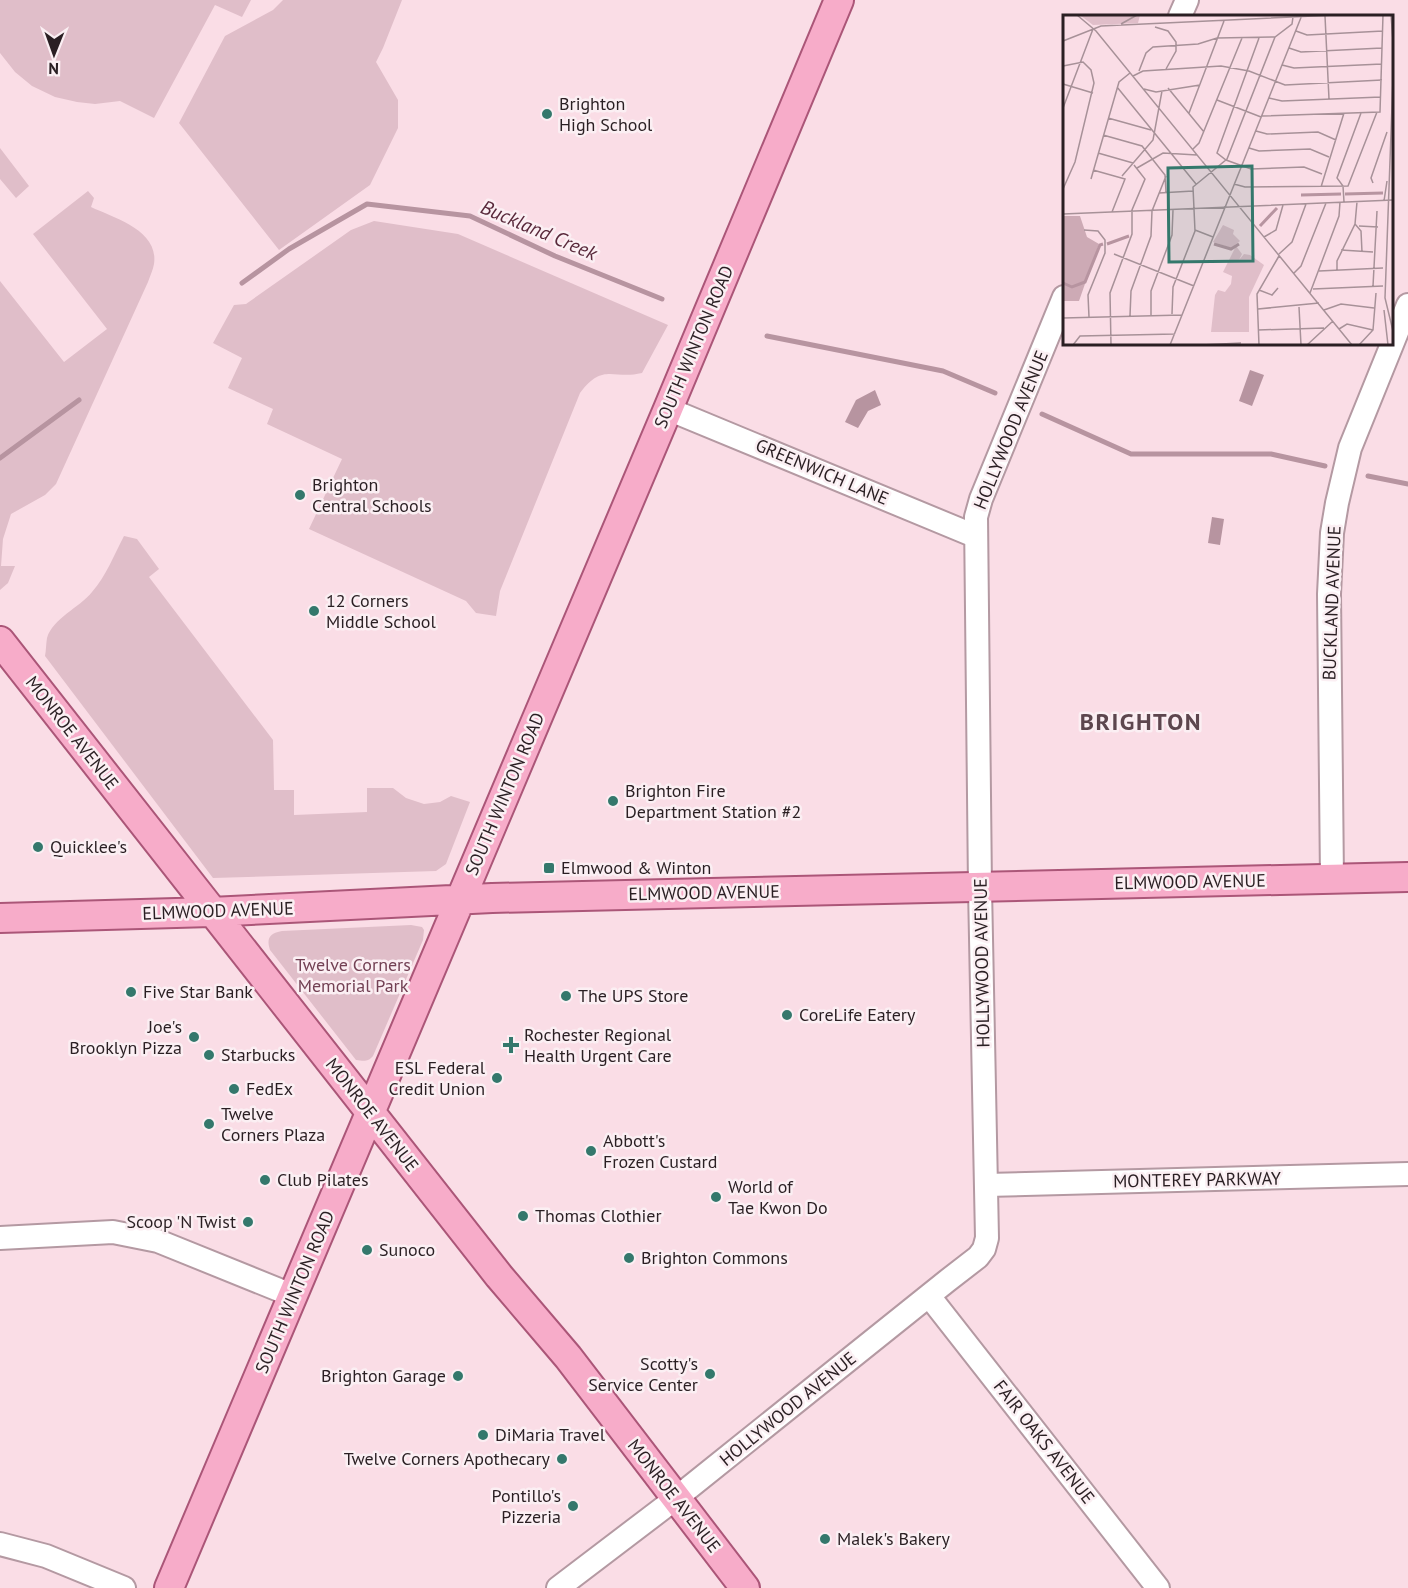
<svg xmlns="http://www.w3.org/2000/svg" width="1408" height="1588" font-family="'PT Sans',sans-serif">
<rect width="100%" height="100%" fill="#fadde6"/>
<path fill="#e0bec9" d="M0,0H251L242,17L215,5L154,118L120,101L95,104L77,102L55,97L32,86L15,72L0,53Z
M283,0H402L383,48L376,62L398,100V128L370,185L279,250L179,123L225,36L273,10Z
M0,148L29,186L16,198L0,179Z
M88,191L94,198L91,207C114,218 159,230 154,264C153,270 150,276 148,282L56,484L45,495L11,514L3,539L1,566H15L8,583L0,590V281L64,362L107,329L33,234Z
M374,221L458,234L668,325L642,373C613,380 603,362 580,393L500,591L496,616L476,613L466,601L309,529L342,459L267,424L273,409L228,388L242,358L213,343L234,305L246,304L351,230Z
M124,536L137,539L159,569L149,577L273,740L274,790H294V815L367,812V788H393L406,798L424,804L440,802L451,796L470,802L446,864L436,871L213,878L45,656C46,651 46,644 47,638C53,618 79,608 92,592C106,576 114,555 124,536Z
M411,925L422,927L424,930L423,940L373,1056C368,1062 364,1061 356,1060L270,950C266,938 270,933 282,931Z"/>
<path fill="#b794a0" d="M1250,370L1264,375L1252,406L1239,401Z
M875,390L881,405L868,411L858,428L845,422L856,400Z
M1212,517L1224,519L1220,545L1208,543Z"/>
<g fill="none" stroke-linecap="round" stroke-linejoin="round">
<path stroke="#b794a0" stroke-width="5" d="M242,283L289,249L367,204L470,216L555,256L662,299
M767,336L943,371L995,393
M1042,414L1131,454H1271L1325,466
M0,458L79,400
M1368,476L1408,484"/>
<defs>
<path id="minor" d="M1180,16L1187,0
M668,409L975,536
M1332,879L1329,594L1332,533L1337,503L1350,448L1408,305
M986,1185L1408,1174
M0,1238L113,1232L158,1241L294,1296
M929,1296L1158,1588
M0,1544L46,1556L124,1588
M558,1588L675,1499L947,1281L978,1257L984,1249L987,1238L980,888L976,517L981,499L1064,297"/>
<path id="major" d="M0,641L499,1276L568,1357L745,1588
M0,918L211,912L492,898L1408,877
M169,1588L668,409L839,0"/>
</defs>
<use href="#minor" stroke="#b499a2" stroke-width="26"/>
<use href="#major" stroke="#ab5678" stroke-width="32"/>
<use href="#minor" stroke="#fff" stroke-width="22"/>
<use href="#major" stroke="#f7acc9" stroke-width="28"/>
</g>
<g fill="#34786c" stroke="#fbeff3" stroke-width="2">
<circle cx="547" cy="114" r="6"/>
<circle cx="300" cy="495" r="6"/>
<circle cx="314" cy="611" r="6"/>
<circle cx="613" cy="801" r="6"/>
<circle cx="38" cy="847" r="6"/>
<rect x="543" y="862" width="12" height="12" rx="3"/>
<circle cx="131" cy="992" r="6"/>
<circle cx="566" cy="996" r="6"/>
<circle cx="787" cy="1015" r="6"/>
<circle cx="194" cy="1037" r="6"/>
<path d="M508 1036h6v6h6v6h-6v6h-6v-6h-6v-6h6z"/>
<circle cx="209" cy="1055" r="6"/>
<circle cx="497" cy="1078" r="6"/>
<circle cx="234" cy="1089" r="6"/>
<circle cx="209" cy="1124" r="6"/>
<circle cx="591" cy="1151" r="6"/>
<circle cx="265" cy="1180" r="6"/>
<circle cx="716" cy="1197" r="6"/>
<circle cx="523" cy="1216" r="6"/>
<circle cx="248" cy="1222" r="6"/>
<circle cx="367" cy="1250" r="6"/>
<circle cx="629" cy="1258" r="6"/>
<circle cx="710" cy="1374" r="6"/>
<circle cx="458" cy="1376" r="6"/>
<circle cx="483" cy="1435" r="6"/>
<circle cx="562" cy="1459" r="6"/>
<circle cx="573" cy="1506" r="6"/>
<circle cx="825" cy="1539" r="6"/>
</g>
<g text-anchor="middle" stroke-width="5" stroke-linejoin="round" paint-order="stroke">
<g font-size="18" fill="#2a1f23" stroke="#fbeff3" text-anchor="start">
<text x="559" y="110">Brighton<tspan x="559" dy="21">High School</tspan></text>
<text x="312" y="491">Brighton<tspan x="312" dy="21">Central Schools</tspan></text>
<text x="326" y="607">12 Corners<tspan x="326" dy="21">Middle School</tspan></text>
<text x="625" y="797">Brighton Fire<tspan x="625" dy="21">Department Station #2</tspan></text>
<text x="50" y="853">Quicklee's</text>
<text x="561" y="874">Elmwood &amp; Winton</text>
<text x="143" y="998">Five Star Bank</text>
<text x="578" y="1002">The UPS Store</text>
<text x="799" y="1021">CoreLife Eatery</text>
<text x="182" y="1033" text-anchor="end">Joe's<tspan x="182" dy="21">Brooklyn Pizza</tspan></text>
<text x="524" y="1041">Rochester Regional<tspan x="524" dy="21">Health Urgent Care</tspan></text>
<text x="221" y="1061">Starbucks</text>
<text x="485" y="1074" text-anchor="end">ESL Federal<tspan x="485" dy="21">Credit Union</tspan></text>
<text x="246" y="1095">FedEx</text>
<text x="221" y="1120">Twelve<tspan x="221" dy="21">Corners Plaza</tspan></text>
<text x="603" y="1147">Abbott's<tspan x="603" dy="21">Frozen Custard</tspan></text>
<text x="277" y="1186">Club Pilates</text>
<text x="728" y="1193">World of<tspan x="728" dy="21">Tae Kwon Do</tspan></text>
<text x="535" y="1222">Thomas Clothier</text>
<text x="236" y="1228" text-anchor="end">Scoop 'N Twist</text>
<text x="379" y="1256">Sunoco</text>
<text x="641" y="1264">Brighton Commons</text>
<text x="698" y="1370" text-anchor="end">Scotty's<tspan x="698" dy="21">Service Center</tspan></text>
<text x="446" y="1382" text-anchor="end">Brighton Garage</text>
<text x="495" y="1441">DiMaria Travel</text>
<text x="550" y="1465" text-anchor="end">Twelve Corners Apothecary</text>
<text x="561" y="1502" text-anchor="end">Pontillo's<tspan x="561" dy="21">Pizzeria</tspan></text>
<text x="837" y="1545">Malek's Bakery</text>
</g>
<g font-size="18" fill="#2a1f23" stroke="#fbeff3">
<text transform="translate(694 347) rotate(-67)" y="6">SOUTH WINTON ROAD</text>
<text transform="translate(1011 430) rotate(-68)" y="6">HOLLYWOOD AVENUE</text>
<text transform="translate(822 472) rotate(23)" y="6">GREENWICH LANE</text>
<text transform="translate(1332 603) rotate(-88)" y="6">BUCKLAND AVENUE</text>
<text transform="translate(72 733) rotate(52)" y="6">MONROE AVENUE</text>
<text transform="translate(505 794) rotate(-67)" y="6">SOUTH WINTON ROAD</text>
<text transform="translate(1190 882) rotate(-1)" y="6">ELMWOOD AVENUE</text>
<text transform="translate(704 893) rotate(-1)" y="6">ELMWOOD AVENUE</text>
<text transform="translate(218 911) rotate(-2)" y="6">ELMWOOD AVENUE</text>
<text transform="translate(982 963) rotate(-91)" y="6">HOLLYWOOD AVENUE</text>
<text transform="translate(372 1115) rotate(52)" y="6">MONROE AVENUE</text>
<text transform="translate(1197 1180) rotate(-1)" y="6">MONTEREY PARKWAY</text>
<text transform="translate(295 1292) rotate(-67)" y="6">SOUTH WINTON ROAD</text>
<text transform="translate(788 1409) rotate(-39)" y="6">HOLLYWOOD AVENUE</text>
<text transform="translate(1044 1442) rotate(52)" y="6">FAIR OAKS AVENUE</text>
<text transform="translate(674 1496) rotate(52)" y="6">MONROE AVENUE</text>
</g>
<g font-size="18" fill="#734154" stroke="#fbeff3">
<text x="353" y="971">Twelve Corners<tspan x="353" dy="21">Memorial Park</tspan></text>
</g>
<g font-size="20" font-style="italic" fill="#59293b" stroke="#fbeff3">
<text transform="translate(539 230) rotate(23)" y="7">Buckland Creek</text>
</g>
<g font-size="24" font-weight="bold" letter-spacing="1.5" fill="#5d464e" stroke="#fbeff3">
<text x="1141" y="730">BRIGHTON</text>
</g>
</g>
<g transform="translate(1063 15)">
<rect width="330" height="330" fill="#fadde6"/>
<path d="M17,0H77L75,8L30,10ZM160,210L171,215L170,219L177,226L168,233L150,227ZM173,231L179,239L176,245L181,239L187,240L201,250L186,282V317H148L152,280L155,275L162,277L168,269L169,261L160,257Z" fill="#e0bec9"/>
<path d="M0,201H17L24,222L36,229L16,286H0Z" fill="#cdaab5"/>
<path fill="none" stroke="#b794a0" stroke-width="3" d="M282,179L320,178M238,180L278,179M197,211L214,193M44,229L66,221M151,229L168,234L176,229M0,268L9,272L22,267L37,230L40,229"/>
<path fill="none" stroke="#a79198" stroke-width="1.5" d="M14,0L33,16L289,330M328,0L330,26M262,1L266,84M58,9L74,0M92,12L105,16L113,27V36L103,54M233,16L244,20L320,16M196,23L154,138L163,145L188,154L241,152L259,159M0,26L38,11L272,0M226,33L238,37L319,33M219,50L231,53L319,49M0,51L20,47L28,55L31,68L12,147L0,174M76,56L83,38L90,32L135,29L154,23L212,22L229,9L230,2M70,61L80,56L158,51L186,56L222,70L319,65M330,63L322,283L330,316M0,69L30,78M54,72L133,169M105,73L141,117M81,74L93,77L137,70M206,83L219,86L318,82M154,85L198,102M0,93L30,14M126,98L161,6M199,101L317,97L320,0M45,103L88,115M193,116L204,119L255,117L273,125M40,120L79,131L102,160L103,177M186,133L196,136L247,134L266,142M130,134L136,128L179,23M35,138L70,148M74,153L100,138L134,140M30,155L62,164L49,197M59,161L90,125L99,76M28,164L56,67L67,58M310,168L308,163L324,117M171,169L182,172L285,171L314,97M258,172L281,98M96,178L130,176M321,186L324,166M281,187L280,171L274,163L298,98M0,199L330,185M292,209L298,216L299,237M296,211L315,212M21,215L35,216L42,225V238L25,280L26,302M132,215L150,222M201,222L213,215L220,190M278,235L310,237M51,239L131,271M216,239L229,227L243,189M274,255V246L292,209L294,187M256,256L320,253M231,258L238,251L263,188M310,271L314,196M250,274L320,271M196,275L209,280L215,273M247,278L276,201L277,187M236,292L238,330M195,294L256,288M261,295L278,289L311,293M321,295L325,330M109,299L110,272L132,216L130,172L164,144L212,22M88,300V276L109,220L110,195M67,301L68,276L88,221L89,196L103,161M0,303L119,300M276,314L284,309L310,315M195,315L261,313M10,330L17,321L112,319M48,330L47,278L69,219V195L82,164L71,150M107,330L239,0M138,330L178,328M196,330L194,279L216,241M244,330L270,306M296,330L310,315L313,278"/>
<path fill="#34786c" fill-opacity="0.15" stroke="#34786c" stroke-width="3" d="M189,151L190,246L106,247L105,153Z"/>
<rect width="330" height="330" fill="none" stroke="#2a1f23" stroke-width="3"/>
</g>
<g transform="translate(54 54) rotate(181)" stroke="#fbeff3" stroke-width="4.5" paint-order="stroke">
<path d="M0-4.5L10 22L0 15L-10 22Z" fill="#2a1f23"/>
<text y="-9" font-size="16" font-weight="bold" text-anchor="middle" fill="#2a1f23">N</text>
</g>
</svg>
